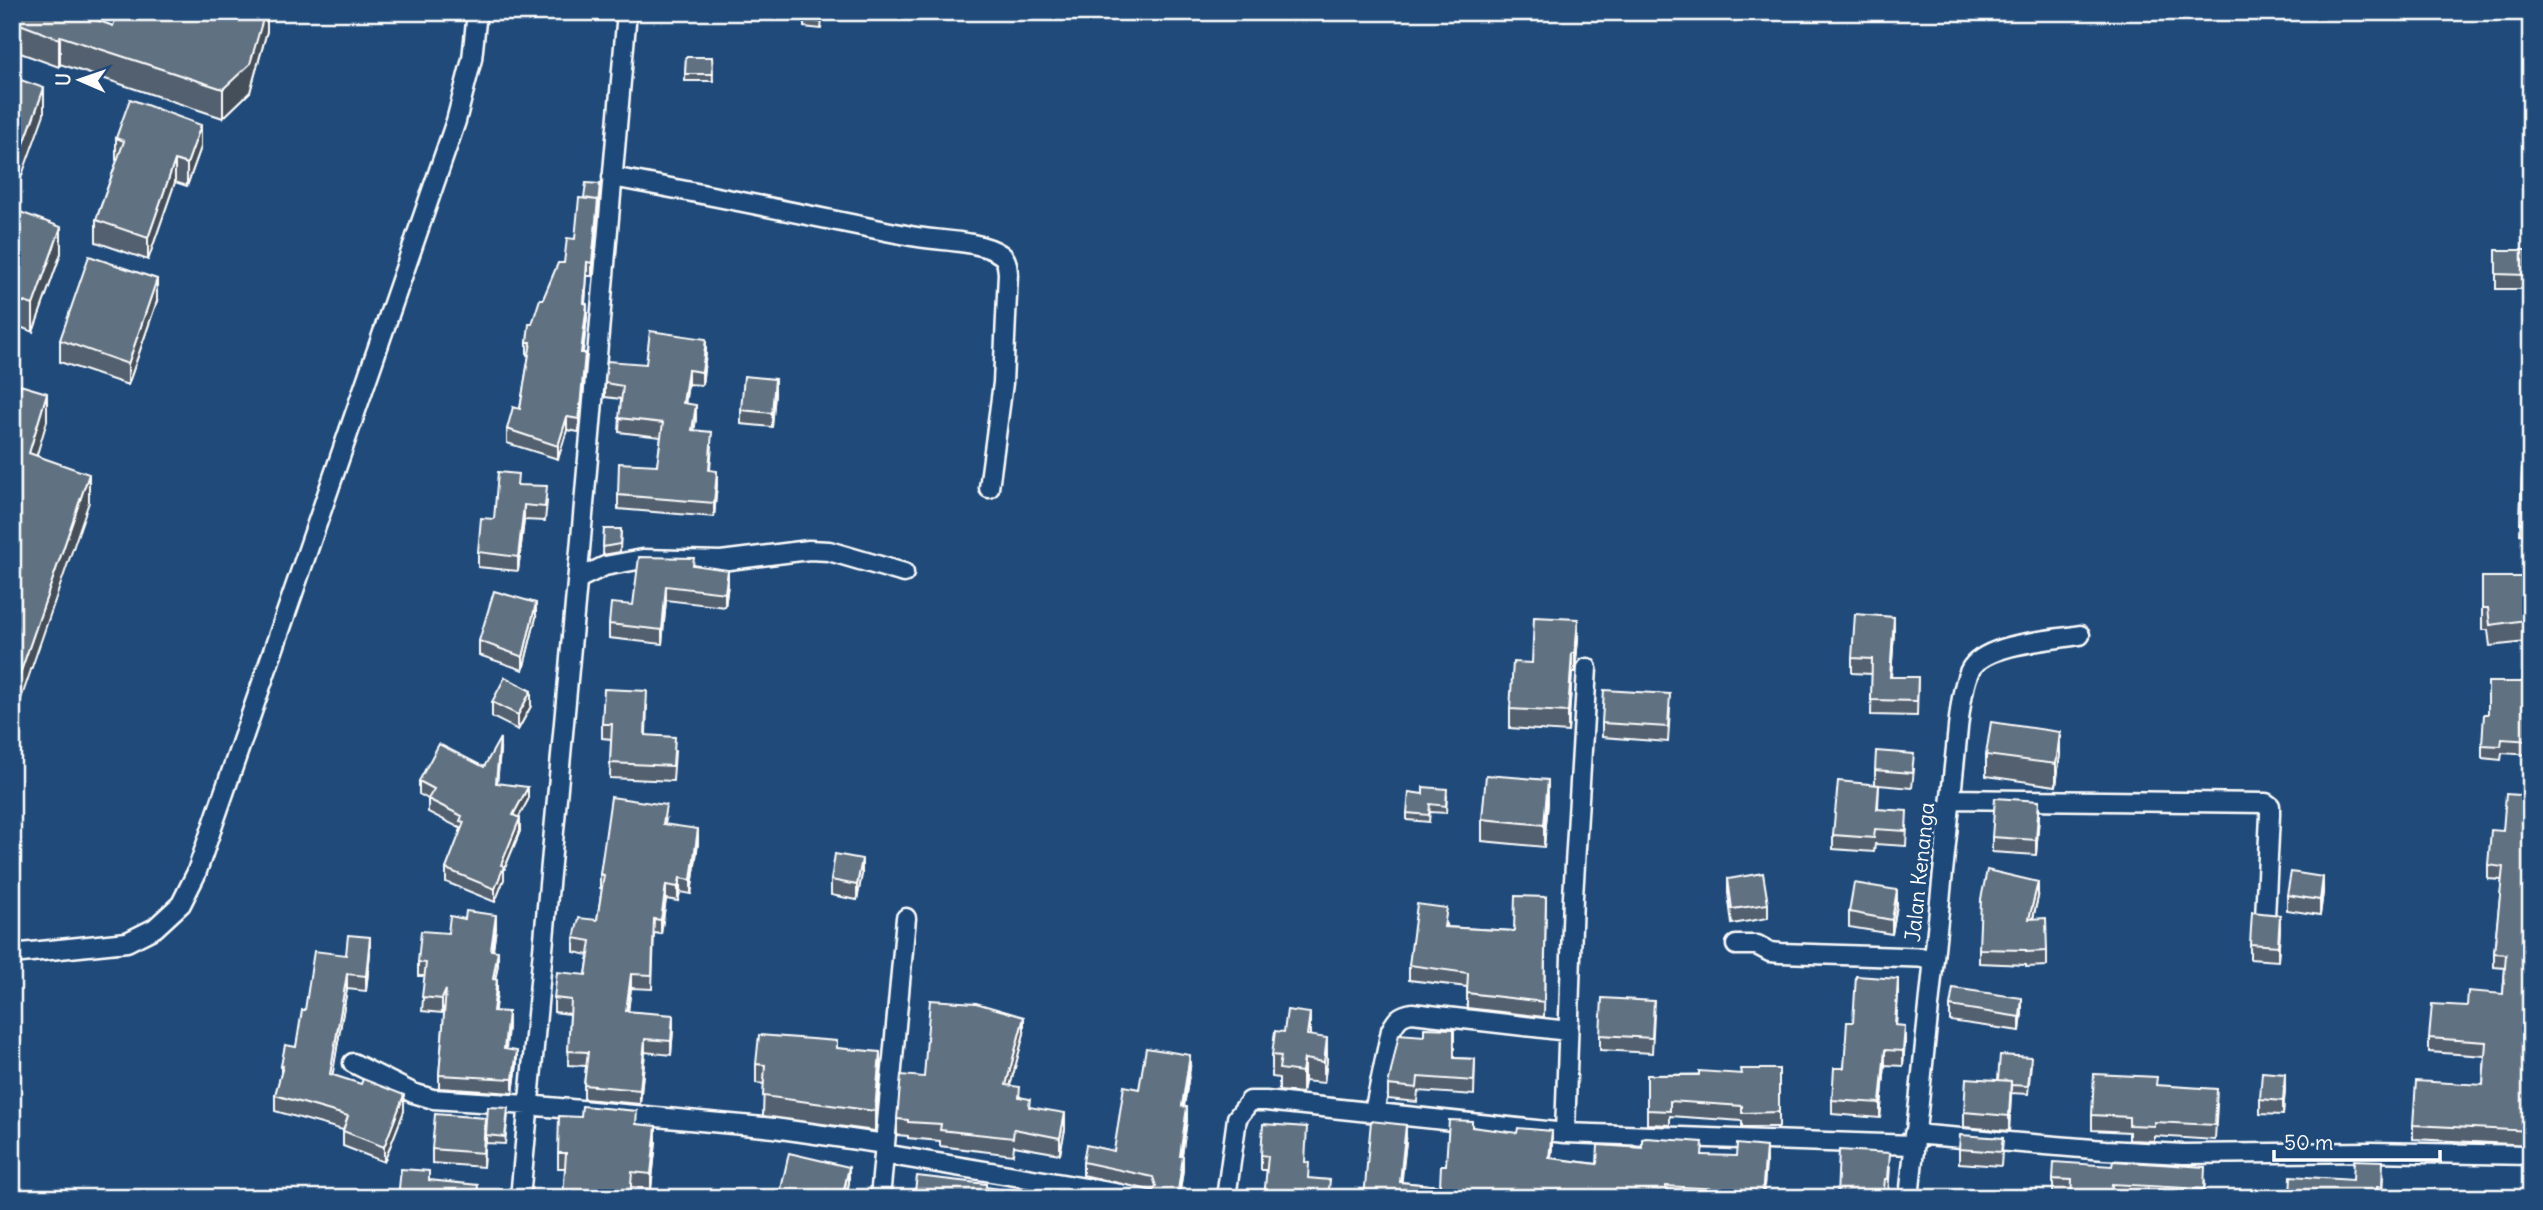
<svg xmlns="http://www.w3.org/2000/svg" width="2543" height="1210" font-family="Delius,sans-serif">
<rect width="100%" height="100%" fill="#1f4a7a"/>
<filter id="ink" filterUnits="userSpaceOnUse"><feTurbulence type="fractalNoise" baseFrequency=".0143" numOctaves="2"/><feDisplacementMap in="SourceGraphic" scale="14" xChannelSelector="R" yChannelSelector="G"/><feConvolveMatrix kernelMatrix="1 2 1 2 8 2 1 2 1" color-interpolation-filters="sRGB"/></filter>
<g filter="url(#ink)">
<g fill="none" stroke-linecap="round" stroke-linejoin="round">
<defs>
<path id="minor" d="M612,177C712,195 811,216 911,236C936,241 980,240 1000,254C1007,258 1007,265 1008,273L1003,383L989,488
M578,579L605,566L643,559L721,561L809,550L829,551L904,573
M1951,799L2266,803L2270,806V815L2265,918
M1736,945H1757L1770,952L1781,953L1933,958
M12,954L127,942L155,928L181,904L196,874L456,121L472,59L477,12
M353,1063L413,1093L433,1099L527,1105L774,1128L885,1144
M1374,1112L1391,1030C1397,1019 1400,1015 1412,1013L1568,1031
M1565,1133L1573,897L1587,668
M1914,1134L2105,1150L2183,1154L2371,1152L2531,1155
M884,1154L1145,1198
M520,1198L580,550L627,12
M880,1198L906,918
M1226,1198L1237,1118L1250,1101H1266L1565,1133L1913,1145
M1909,1198L1956,748C1958,729 1961,682 1972,667C1990,643 2052,640 2080,635"/>
</defs>
<use href="#minor" stroke="#fff" stroke-width="23"/>
<use href="#minor" stroke="#1f4a7a" stroke-width="18"/>
</g>
<path fill="#53616f" stroke="#fff" stroke-width="2" d="M12,12L79,14L113,26L267,12V31L250,92L223,118L60,64L59,67L12,50Z
M823,12L821,29L804,27V20Z
M686,57H712L713,81H685Z
M116,138L201,147L187,186L175,182L148,260L96,242V220L117,161L116,160Z
M600,192L592,276H587L585,303L587,317L583,353L585,367L579,432L567,430L558,459L507,443V429L520,409L529,356L527,355V342L532,324L543,299L564,263L575,239L584,198Z
M12,209L61,253L33,332L12,324Z
M2496,250H2526V289H2496Z
M157,301L128,385L60,362V340Z
M706,353L702,385L688,384L685,404L696,419L694,430L712,446L710,470L717,484L714,517L618,509V495L657,465L661,437L619,432L621,399L605,397V383L646,364Z
M775,394L772,427L741,424V410Z
M2531,462V535L2520,534L2522,469H2527Z
M518,485L547,501L545,521L524,520L518,571L478,567V552L494,519Z
M604,529H621L620,552L603,555Z
M694,565L728,584L725,607L666,600L662,644L609,638V624L633,605Z
M2482,577H2531V630H2526V642L2490,646L2488,630H2482Z
M536,617L523,670L479,655V641Z
M1894,632L1891,677H1918L1917,716L1871,715L1872,674L1852,673V658Z
M1578,639L1575,672H1572L1568,732L1510,728V709L1532,663Z
M2531,682V755L2502,753L2501,760L2482,758V745L2488,714Z
M492,702L531,706L518,730L492,717Z
M647,706L646,735L675,751L673,781L610,778L611,739L602,738V724Z
M1670,709L1668,742L1602,737V723Z
M500,751L497,783L528,800L518,817L520,831L504,870V879L495,902L446,882V869L460,834V828L428,812V799L419,794V781L484,767Z
M2060,754L2056,786L1986,776V755Z
M1914,769L1912,788L1879,785L1878,809L1907,826L1906,846L1875,844L1874,852L1833,849V835L1875,784V770Z
M1447,796L1446,813L1430,812L1429,822L1407,820V813Z
M1548,802L1544,847L1482,841V819Z
M2039,816L2036,855L1992,852V837Z
M666,819L665,824L698,843L691,894L680,892L678,901L666,899L661,934L654,933L652,989L631,988L628,1012L673,1029L671,1055L645,1052L640,1104L584,1099V1085L586,1066L568,1065L570,1014L554,1012V998L586,975L589,955L574,952V938L597,920L602,889L600,888V874Z
M2503,831L2531,959L2530,973L2531,1145L2413,1139V1125L2483,1085L2485,1056L2429,1052V1038L2467,1006L2503,994L2505,968L2494,967V953L2502,880L2488,879V865Z
M862,874L857,900L831,895V880Z
M1728,879L1768,904V918L1732,924L1728,893Z
M2323,892L2320,915L2287,910V895Z
M1546,897L1544,1017L1467,1008V987L1409,980V965L1447,923L1446,927L1514,931Z
M2038,897L2033,919L2047,951V966L2026,967V965L1979,963V949Z
M1897,905L1892,934L1849,927V912Z
M496,928L493,950L498,964L495,980L497,993L494,1011L508,1026L506,1050L517,1064L513,1093L439,1088V1075L445,1006L442,1013L422,1011L425,976H418V962L448,933Z
M2280,929L2278,961L2250,959V944Z
M370,953L366,991L347,989L332,1075L404,1111L384,1162L343,1146V1130L275,1111V1095L281,1074V1066L296,1047L305,1010L346,955Z
M1898,994L1896,1025L1905,1040L1903,1066L1885,1065L1880,1118L1832,1114V1100L1844,1068L1853,1022Z
M1950,1006L2022,1013L2020,1031L1950,1021Z
M1654,1015L1652,1053L1600,1050V1035Z
M1024,1033L1010,1086L1030,1107L1065,1129L1060,1154L1014,1146L1013,1155L940,1146V1141L908,1138V1136L897,1135V1119L924,1077Z
M1309,1036L1327,1060L1324,1083L1304,1081L1302,1093L1279,1091V1078L1272,1077V1055Z
M837,1048L880,1071L875,1131L763,1116L764,1084L756,1083V1064Z
M1454,1058L1475,1059L1474,1095L1418,1091L1417,1102L1388,1099V1085Z
M2031,1064L2028,1094L2011,1093L2009,1131L1964,1127V1112L1998,1080Z
M1190,1068L1184,1106L1187,1120L1182,1156L1183,1169L1179,1198H1127L1150,1195L1153,1191L1083,1175V1162L1114,1151Z
M1779,1069V1127H1742V1121L1670,1116V1125L1647,1124V1075L1742,1074Z
M2157,1086L2217,1104L2215,1140L2154,1136V1141L2129,1140V1132L2092,1130V1115Z
M2285,1088L2283,1115L2260,1114V1099Z
M508,1115L505,1144L486,1143V1135Z
M637,1124L656,1142L651,1189L632,1187L565,1168H558V1153Z
M1472,1127L1552,1147L1551,1158L1597,1164L1703,1155L1766,1162L1763,1198H1364L1406,1141L1401,1182L1440,1186L1446,1165Z
M485,1131L483,1167L432,1163V1149Z
M2003,1138L2001,1166L1959,1163V1149Z
M1307,1142L1267,1170H1261V1155Z
M1890,1167L1888,1194L1837,1198Z
M2383,1176L2382,1198H2290L2353,1180Z
M2053,1179L2205,1181L2204,1198H2071V1195L2053,1194Z
M849,1182L846,1198H779Z"/>
<path fill="#444f5a" stroke="#fff" stroke-width="2" d="M265,12H267V31L250,92L223,118V89Z
M60,36V64L59,67V39Z
M44,88V114L12,203V177Z
M201,125V147L187,186V164Z
M175,160V182L148,260V238Z
M598,200V213L592,276V263Z
M61,227V253L33,332V305Z
M587,262V276L584,317V303Z
M157,279V301L128,385V364Z
M587,304V317L581,366V353Z
M706,339V353L702,385V372Z
M585,353V367L579,432V419Z
M688,370V384L683,417V403Z
M775,379V394L772,427V413Z
M47,393V421L29,481V453Z
M696,405V419L692,444V430Z
M567,417V430L558,459V446Z
M717,471V484L714,517V503Z
M89,474V502L12,725V697Z
M524,505V520L518,571V557Z
M728,570V584L725,607V593Z
M666,586V600L662,644V630Z
M536,603V617L523,670V657Z
M1894,617V632L1890,691V677Z
M1578,619V639L1575,672V653Z
M1572,653V672L1568,732V712Z
M531,691V706L518,730V715Z
M2060,732V754L2056,786V764Z
M500,738V751L496,796V783Z
M1548,780V802L1544,847V825Z
M528,787V800L513,828V815Z
M2039,801V816L2036,855V840Z
M520,818V831L504,870V879L495,902V889L501,865Z
M698,829V843L691,894V880Z
M862,859V874L857,900V885Z
M2323,877V892L2320,915V900Z
M680,878V892L678,901V887Z
M2038,882V897L2029,934V919Z
M666,885V899L661,934V920Z
M1897,890V905L1892,934V920Z
M496,915V928L491,963V950Z
M2280,915V929L2278,961V946Z
M370,937V953L366,991V976Z
M498,951V964L493,993V979Z
M347,974V989L330,1090V1074Z
M631,974V988L626,1025V1011Z
M1898,979V994L1895,1040V1025Z
M497,980V993L493,1024V1011Z
M446,990V1003L442,1013V999Z
M2022,998V1013L2020,1031V1017Z
M508,1012V1026L504,1063V1049Z
M1310,1013V1034L1307,1057V1035Z
M673,1015V1029L671,1055V1041Z
M1024,1017V1033L1006,1102V1085Z
M1905,1026V1040L1903,1066V1051Z
M1327,1038V1060L1324,1083V1062Z
M645,1039V1052L640,1104V1090Z
M1885,1050V1065L1880,1118V1103Z
M517,1051V1064L513,1093V1079Z
M880,1052V1071L875,1131V1111Z
M1190,1055V1068L1182,1119V1106Z
M1304,1059V1081L1302,1093V1072Z
M2285,1074V1088L2283,1115V1101Z
M2011,1081V1095L2009,1131V1116Z
M404,1095V1111L384,1162V1147Z
M1187,1107V1120L1180,1169V1156Z
M1065,1113V1129L1060,1154V1138Z
M485,1118V1131L483,1167V1153Z
M1406,1125V1141L1400,1198V1182Z
M656,1126V1142L651,1189V1174Z
M1552,1131V1147L1549,1174V1158Z
M1766,1147V1162L1763,1198H1762Z
M1183,1156V1169L1179,1198H1177Z
M849,1167V1182L846,1198H843Z"/>
<path fill="#617181" stroke="#fff" stroke-width="2" d="M12,12H74L113,26L118,12H265L250,64L223,89L60,36L59,39L12,21Z
M804,12H823L821,22L804,20Z
M686,57H712L713,74H685Z
M12,77L44,88L12,177Z
M130,99L201,125L187,164L175,160L148,238L96,220L124,141L116,138Z
M586,183L600,184L598,204V200L584,198Z
M579,198L598,200L592,263L587,262L584,303L587,304L581,353H585L579,419L567,417L558,446L507,429L513,407L520,409L531,342H527L529,324H532L540,299H543L558,263H564L567,238L575,239Z
M12,209L61,227L33,305L12,298Z
M2496,250H2526V275L2496,274Z
M89,256L157,279L128,364L60,340Z
M650,331L706,339L702,372L688,370L683,403L696,405L692,430L712,432L709,470L717,471L714,503L618,495L619,463L657,465L663,423L619,418L623,386L605,383L607,361L646,364Z
M744,376L775,379L772,413L741,410Z
M20,385L47,393L29,453L89,474L12,697V411Z
M2531,462V523H2520L2522,469H2527Z
M498,472L518,474L517,485L547,486L545,507L524,505L518,557L478,552L481,518L494,519Z
M604,529H621L620,544L603,547Z
M639,557L694,558L693,565L728,570L725,593L666,586L662,630L609,624L611,603L633,605Z
M2482,577H2531V608H2525L2526,620L2490,625L2488,608H2482Z
M494,591L536,603L523,657L479,641Z
M1855,614L1894,617L1890,677H1918L1917,701L1871,700L1872,659L1852,658Z
M1534,617L1578,619L1575,653H1572L1568,712L1510,709L1513,662L1532,663Z
M505,677L531,691L518,715L492,702Z
M2488,682H2531V741L2502,739L2501,746L2482,745L2484,714H2488Z
M604,689L647,691L645,735L675,737L673,766L610,763L612,724H602Z
M1604,690L1670,694L1668,727L1602,723Z
M1991,722L2060,732L2056,764L1986,755Z
M500,738L496,783L528,787L513,815L520,818L501,865L504,866L495,889L446,869L464,822L460,821L462,816L428,799L434,789L419,781L439,744L484,767Z
M1876,751L1914,754L1912,773L1875,770Z
M1486,775L1548,780L1544,825L1482,819Z
M1838,781L1879,785L1877,809L1907,811L1906,831L1875,829L1874,838L1833,835Z
M1423,787L1447,789L1446,806L1430,804L1429,815L1407,813L1409,792L1423,794Z
M2506,794L2531,796V946L2529,973H2531V1053L2529,1078H2531V1131L2413,1125L2416,1081L2483,1085L2486,1042L2429,1038L2432,1004L2467,1006L2468,991L2503,994L2506,954L2494,953L2503,867L2488,865L2491,830L2503,831Z
M611,797L666,805L663,824L698,829L691,880L680,878L678,887L666,885L661,920L654,919L652,975L631,974L626,1011L673,1015L671,1041L645,1039L640,1090L584,1085L588,1052L568,1051L571,1000L554,998L557,972L586,975L591,941L574,938L579,918L597,920L604,875L600,874Z
M1995,798L2039,801L2036,840L1992,837Z
M835,854L862,859L857,885L831,880Z
M1987,870L2038,882L2029,919L2046,918L2047,951L2026,952V950L1979,949L1981,899Z
M2291,872L2323,877L2320,900L2287,895Z
M1763,873L1768,904L1732,909L1728,879Z
M1854,883L1897,890L1892,920L1849,912Z
M1515,896L1546,897L1544,1002L1467,993L1468,973L1409,965L1417,904L1447,908L1444,927L1514,931Z
M466,911L496,915L491,950L498,951L493,979L497,980L493,1011L508,1012L504,1049L517,1051L513,1079L439,1075L446,990L442,999L422,997L426,963L418,962L421,931L448,933L450,916L465,919Z
M2252,912L2280,915L2278,946L2250,944Z
M348,935L370,937L366,976L347,974L330,1074L361,1084L363,1079L404,1095L384,1147L343,1131L348,1116L275,1095L283,1066H281L285,1045L296,1047L302,1010H305L314,951L346,955Z
M1856,976L1898,979L1895,1025L1905,1026L1903,1051L1885,1050L1880,1103L1832,1100L1834,1068H1844L1847,1022H1853Z
M1953,988L2022,998L2020,1017L1950,1006Z
M1602,998L1654,1001L1652,1038L1600,1035Z
M930,1000L976,1003L1024,1017L1006,1085L1020,1087L1019,1097L1030,1099L1029,1107L1065,1113L1060,1138L1014,1129L1013,1138L940,1130L941,1124L908,1122V1120L897,1119L901,1075L924,1077Z
M1287,1010L1310,1013L1307,1035L1327,1038L1324,1062L1304,1059L1302,1072L1279,1069L1281,1056L1272,1055L1275,1031L1284,1032Z
M1424,1028L1454,1029V1058L1475,1059L1474,1081L1418,1077L1417,1088L1388,1085L1399,1034L1424,1036Z
M759,1035L837,1041V1048L880,1052L875,1111L763,1096L765,1065L756,1064Z
M1146,1048L1190,1055L1182,1106L1187,1107L1180,1156H1183L1177,1198H1127V1193L1150,1195L1156,1186L1153,1177L1083,1162L1086,1145L1114,1151L1124,1086L1139,1089Z
M2000,1055L2031,1057L2028,1086L2011,1085V1081L1998,1080Z
M1741,1069H1779V1112L1742,1113V1106L1670,1101V1111L1647,1110V1075H1699V1071L1742,1074Z
M2262,1072L2285,1074L2283,1101L2260,1099Z
M2094,1074L2157,1077L2156,1085L2217,1089L2215,1125L2154,1122V1126L2129,1125V1117L2092,1115Z
M1966,1078L2011,1081L2009,1116L1964,1112Z
M582,1106L637,1111L636,1124L656,1126L651,1174L632,1172L630,1198H563L566,1153H558L559,1116L581,1117Z
M488,1107L508,1108L505,1137L486,1135Z
M435,1114L485,1118L483,1153L432,1149Z
M1449,1120L1472,1121V1127L1517,1133L1518,1128L1552,1131L1549,1158L1597,1164L1598,1145L1642,1148V1139L1646,1138L1703,1142L1702,1155L1736,1156L1737,1144L1766,1147L1762,1196L1733,1194L1734,1190L1666,1186V1193L1658,1192V1198H1364L1371,1121L1406,1125L1400,1182L1440,1186L1441,1165H1446Z
M1263,1124L1307,1127L1305,1162L1309,1163L1308,1178L1330,1180L1328,1198H1264L1268,1156L1261,1155Z
M1960,1135L2003,1138L2001,1152L1959,1149Z
M1839,1150L1890,1153L1888,1179H1885L1883,1198H1837Z
M789,1153L849,1167L843,1194L825,1190L824,1198H779Z
M2354,1160L2383,1161L2382,1187H2377L2376,1198H2290L2291,1176L2353,1180Z
M2113,1161L2205,1167L2204,1189L2112,1184L2111,1198H2071L2072,1180L2053,1179L2054,1162L2112,1166Z
M401,1169L429,1171V1180L478,1185L477,1198H398Z
M917,1176L986,1184V1187L1031,1194V1198H914Z
M2471,1189L2521,1192V1198H2470Z"/>
</g>
<g text-anchor="middle" stroke-width="6" stroke-linejoin="round" paint-order="stroke">
<g font-size="21" fill="#fff" stroke="#1f4a7a">
<text transform="translate(1920 872) rotate(-84)" y="7">Jalan Kenanga</text>
</g>
</g>
<rect width="2543" height="1210" fill="none" stroke="#1f4a7a" stroke-width="42"/>
<rect x="21" y="21" width="2501" height="1168" fill="none" stroke="#fff" stroke-width="2.5" filter="url(#ink)"/>
<g transform="translate(80 80) rotate(272)" stroke="#1f4a7a" stroke-width="5" paint-order="stroke">
<path d="M0-5L12 26L0 18L-12 26Z" fill="#ffffff"/>
<text y="-10" font-size="19" font-weight="bold" text-anchor="middle" fill="#ffffff">U</text>
</g>
<path d="M2274 1150v10h166v-10" fill="none" stroke="#ffffff" stroke-width="3.5"/>
<text x="2284" y="1150" font-size="21" fill="#ffffff" stroke="#1f4a7a" stroke-width="5" paint-order="stroke">50 m</text>
</svg>
